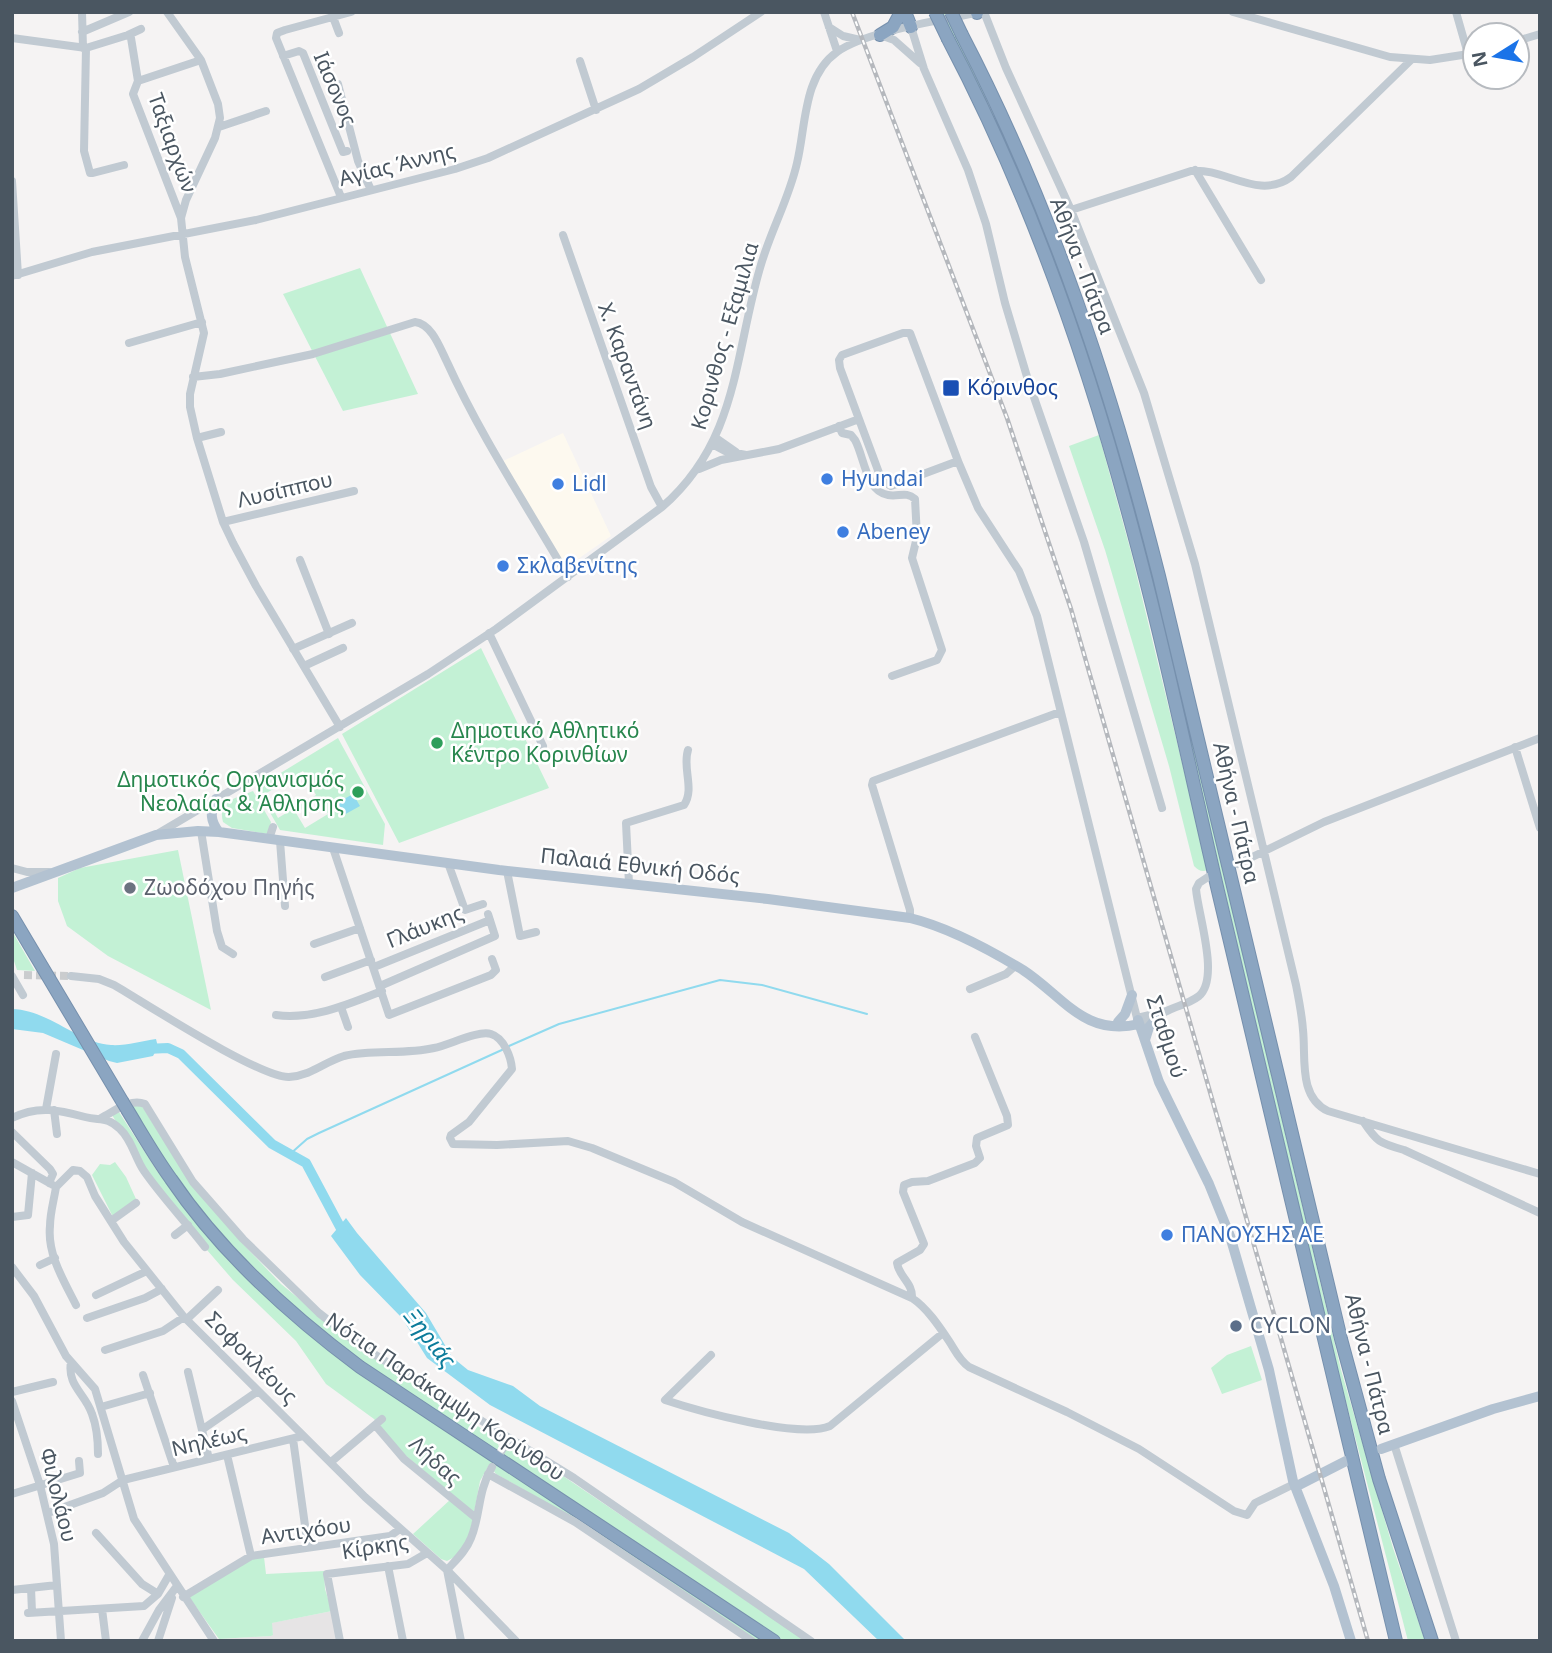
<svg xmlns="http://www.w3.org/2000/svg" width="1552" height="1653" font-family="'Noto Sans',sans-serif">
<rect width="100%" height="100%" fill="#f5f3f3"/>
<path fill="#fdf9ef" d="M563,433L611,536L565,568L503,461Z"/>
<path fill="#e6e4e5" d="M332,1611L340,1641H220L219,1639L271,1636L273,1634L271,1623Z"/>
<path fill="#c3f1d5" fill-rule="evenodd" d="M941,12H944C1032,184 1096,363 1147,549L1341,1370L1393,1548L1425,1641H1408L1338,1371L1151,578L1096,385Z
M360,268L418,394L343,411L283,294Z
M1099,435L1131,552L1208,870C1202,872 1199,871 1194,866L1169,766L1105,550L1069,446Z
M481,648L549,788L399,843L342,734Z
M338,738L385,824L383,845L280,830L256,788ZM303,771L316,795L278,818L265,794ZM319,799L328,814L305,828L296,813Z
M253,791L271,822L268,834L232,828L223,822C217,800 237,798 253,791Z
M178,850L211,1010L108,956L67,926L58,901V878L80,868Z
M12,931L35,971L17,970L12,955Z
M129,1106H142L169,1149L243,1244L281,1284L364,1352L496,1438L499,1447L496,1451C434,1410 369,1370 312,1321C261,1278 213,1227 172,1174C156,1153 143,1129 129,1106Z
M119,1112L157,1171L195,1218L306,1332L764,1641H756L577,1520L496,1474L489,1465L480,1481L474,1513L398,1449L374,1419L326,1384L296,1341L233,1280L207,1250L209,1248L148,1173L112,1115Z
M115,1162L126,1177L136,1199L114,1215H112L92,1175L100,1164L110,1165Z
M1251,1346L1262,1380L1222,1394L1211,1368L1227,1355Z
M515,1447L529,1453L807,1641H784L502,1454L509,1448Z
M451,1499L473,1519C468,1538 465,1553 447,1561L441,1559L413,1534Z
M264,1557L266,1574L324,1571L325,1589L332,1611L272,1623L273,1635L271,1636L219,1639L189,1597L252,1558Z"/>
<path fill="#90daee" d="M353,794L360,806L342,816L335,804Z
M12,1009C49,1010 78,1043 111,1045C125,1046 142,1041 156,1039L158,1047L153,1056L117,1063L109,1061L43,1033L12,1029Z
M346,1218L357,1233L426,1313L452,1357L468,1370L513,1386L540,1406L789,1533L829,1564L906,1641H879L804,1569L490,1405L427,1358L402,1318L360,1275L331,1236Z"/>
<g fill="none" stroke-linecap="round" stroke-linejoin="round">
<path stroke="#90daee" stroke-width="2" d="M509,1046L559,1024L720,980L762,985L867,1014
M289,1155L307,1139L319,1133L504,1049"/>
<path stroke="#90daee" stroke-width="10" d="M146,1049L168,1048L181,1054L272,1144L306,1163L346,1238"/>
<path stroke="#caccce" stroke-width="8" stroke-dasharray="8 4" stroke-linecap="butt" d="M24,975L71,976"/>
<defs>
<path id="highway" d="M905,12L911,27
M977,12V13
M880,35L893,27L901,12
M962,35C1051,206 1112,390 1159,576L1341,1339L1379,1479L1432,1641
M948,39C1027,189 1085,352 1129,516C1163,640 1189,766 1218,891C1276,1141 1337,1391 1396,1641
M12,916L122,1101
M128,1111C142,1134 155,1157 171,1179C221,1253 289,1314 360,1367L774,1641"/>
</defs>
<use href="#highway" stroke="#7690ad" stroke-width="14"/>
<path stroke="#c1cad2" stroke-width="8" d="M82,12L83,48
M167,12L201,60L218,104L220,118L215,138L186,200L181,218L185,257L204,333L190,394V407L197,438L223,522L233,543L256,586L340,727
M824,12L837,51
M984,12L1006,68L1071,210L1144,393L1195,564L1296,985C1299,1000 1302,1015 1303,1030C1306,1057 1298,1097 1328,1111L1540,1174
M1233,12L1390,57L1430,60L1475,53
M1456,12L1468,54
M333,17L339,33
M829,27L843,36L860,40
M911,27L924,69L968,170L986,224L1005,303L1028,380L1084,542L1162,808
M82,32L129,12
M128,35L141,29
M880,35L894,40L920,63
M12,38L86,48L128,35L131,38L138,81
M1517,41L1540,34
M86,48L84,151L90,173H93L124,165
M283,56L299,51L303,53L343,152L347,151
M580,61L596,110
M138,81L133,94L181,218
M138,81L201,60
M338,84L358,161L371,190
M219,127L266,111
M1195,170L1261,280
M12,181L18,275
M341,197L276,38L277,33L285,30L351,12
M1071,210L1191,171C1225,167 1258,201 1291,177L1411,60
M563,235L651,487L662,507
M12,276L92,252L256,220L455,169L488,158L639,89L693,57L761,12
M129,343L202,322
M193,377L220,374L313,354L415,322C432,324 440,348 447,362C481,437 527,506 568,577
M839,426L842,433L851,435L855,440C864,456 866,492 888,495C899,497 906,491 915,499L917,537L912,558L942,650L937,660L892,676
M197,438L221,432
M716,438L736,452
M712,444L725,451L746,455
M958,461L891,486L882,481L840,368L839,360L842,355L903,333H910L958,461L978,508L1019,571L1037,616L1137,1018L1167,1011
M699,469L721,460L779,449L859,419
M223,522L354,491
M300,560L329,634
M489,633L543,746
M293,649L352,623
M304,666L343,648
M1515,747L1540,828
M201,831L217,931L222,947L233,954
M159,833L428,674L496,629L662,507C738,441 734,357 760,268C770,232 789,199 797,163C806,126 803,76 837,52C866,31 943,20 979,12
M269,839L273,827
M280,841L285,906
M333,848L389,1015L491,975L496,970L492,959
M448,863L465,910L483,904
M1238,864L1324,822L1540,738
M12,868L27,872H49
M507,871L520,936L536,932
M629,884L626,823L684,805C695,789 682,768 688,750
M910,918V910L872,785L873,781L1060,712
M314,944L360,928
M374,967L490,920
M12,976L23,995
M71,976L99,979L114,985C145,1003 260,1078 289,1077C313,1075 324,1062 344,1056C373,1049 404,1055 434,1048C449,1045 478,1030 491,1034C504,1038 511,1057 512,1069L469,1122L451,1135L450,1138L453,1144L497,1145L568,1141L592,1148L674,1182L742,1222L912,1298C927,1308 939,1326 949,1341C955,1350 959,1360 969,1367L1067,1412L1139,1449L1234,1511L1247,1515L1255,1503L1294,1484
M325,977L371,960
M380,986L495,936L488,914
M970,989L1006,974L1015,966
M341,1007L348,1027
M276,1015C313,1020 349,1004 382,991
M1139,1024C1151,1021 1158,1015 1169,1010C1178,1006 1190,1003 1199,996C1220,978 1198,915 1196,889L1199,883L1208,877
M46,1109L56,1054
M54,1110L57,1134
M12,1118C38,1105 59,1110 85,1117C100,1121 107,1116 120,1129C132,1140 135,1158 144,1171C162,1197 185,1221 205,1247
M101,1118C115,1111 130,1098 145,1104L193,1182L243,1239L319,1313L361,1346L574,1478L811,1641
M1363,1121C1377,1142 1379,1143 1404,1150L1540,1213
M12,1132L50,1169L53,1174L49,1183
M12,1162L53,1185
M56,1187L73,1170L80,1171L87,1177L95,1196L124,1242L184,1317L365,1497L447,1570L516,1641
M56,1187C54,1200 50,1213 50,1226C47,1254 64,1281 76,1305
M12,1217L28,1215L32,1173
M111,1221L136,1203
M175,1235L188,1225
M40,1265L55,1258
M12,1267L34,1296L66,1356L95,1389L134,1519L214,1641
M96,1295L147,1271
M912,1298C913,1283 899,1277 897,1263L920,1250L924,1244L903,1192L904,1185L912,1182L928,1181L975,1163L980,1158L976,1146L977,1138L1008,1125L1007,1116L975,1037
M87,1318L145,1298L162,1289
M187,1319L218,1290
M105,1350L163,1331L184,1317
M711,1355L665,1400C698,1411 799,1439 830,1426L943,1333
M71,1362C67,1386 85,1393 92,1414C97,1427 98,1441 98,1454
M188,1372L209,1459
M143,1375L174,1467
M12,1392L53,1382
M12,1401L40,1485L54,1544L61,1641
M101,1407L150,1393
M375,1425L404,1459L476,1518
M203,1429L258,1391
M293,1439L308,1547
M1394,1444L1456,1641
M500,1453L509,1440
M227,1455L251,1556
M331,1462L382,1419
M488,1474L575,1522L752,1641
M12,1494L80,1473L79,1461
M48,1513L103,1493L123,1480L303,1436
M96,1533L142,1584L158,1594
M388,1566L403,1641
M447,1570C456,1560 466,1551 471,1538C481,1514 477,1493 492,1467
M447,1570L461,1641
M31,1588L32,1612
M12,1590L57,1585
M183,1597L251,1556L390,1536L400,1529
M102,1609L106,1641
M28,1613L144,1606L158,1594L169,1575
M142,1641L159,1610L177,1586
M158,1641L172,1598
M340,1641L327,1574L408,1564L427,1553"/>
<path stroke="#b3c2d1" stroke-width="10" d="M216,799C210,812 210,821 219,832
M12,888L156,835L198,831L219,832L499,870L768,899L910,918C947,927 990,950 1023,970C1063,996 1084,1037 1139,1024
M1138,1020L1159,1082L1209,1184L1230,1236L1269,1370L1293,1481L1334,1586L1351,1641
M1118,1022L1125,1014L1132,995
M1145,1040L1149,1027L1156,1019
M1381,1449L1493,1409L1540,1396
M1295,1487L1346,1461"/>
<use href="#highway" stroke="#8ba5c1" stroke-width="12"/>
<defs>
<path id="rail" d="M852,12L1007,418L1071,609L1368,1641"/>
</defs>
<use href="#rail" stroke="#b5b8bd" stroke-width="4.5"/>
<use href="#rail" stroke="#fff" stroke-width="2" stroke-dasharray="5" stroke-linecap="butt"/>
<defs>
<path id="highway-bridge" d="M935,12L948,39
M951,12L962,35
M122,1101L128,1111"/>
</defs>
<use href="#highway-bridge" stroke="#7690ad" stroke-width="14" stroke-linecap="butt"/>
<use href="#highway-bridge" stroke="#8ba5c1" stroke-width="12"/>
</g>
<rect fill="#1a4fb4" stroke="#fff" stroke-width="2.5" x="942" y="379" width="18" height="18" rx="3.5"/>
<g fill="#3f7fe0" stroke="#fff" stroke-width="2.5">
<circle cx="827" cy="479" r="7"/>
<circle cx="558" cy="484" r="7"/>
<circle cx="843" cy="532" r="7"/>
<circle cx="503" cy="566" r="7"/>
<circle cx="1167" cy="1235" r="7"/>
</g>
<g fill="#2e9e5b" stroke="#fff" stroke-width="2.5">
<circle cx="437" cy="743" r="7"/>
<circle cx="358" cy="792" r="7"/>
</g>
<circle fill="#6b7280" stroke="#fff" stroke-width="2.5" cx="130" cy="888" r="7"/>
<circle fill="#5c6f8a" stroke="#fff" stroke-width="2.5" cx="1236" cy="1326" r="7"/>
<g text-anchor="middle" stroke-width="5" stroke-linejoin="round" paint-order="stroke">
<g font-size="21" fill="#4a5661" stroke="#fff">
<text transform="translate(335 89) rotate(67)" y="7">Ιάσονος</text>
<text transform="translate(172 143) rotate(70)" y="7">Ταξιαρχών</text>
<text transform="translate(397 165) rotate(-14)" y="7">Αγίας Άννης</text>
<text transform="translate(1082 266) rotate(69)" y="7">Αθήνα - Πάτρα</text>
<text transform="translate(725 336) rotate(-74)" y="7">Κορινθος - Εξαμιλια</text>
<text transform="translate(627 366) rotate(70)" y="7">Χ. Καραντάνη</text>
<text transform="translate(285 490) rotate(-13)" y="7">Λυσίππου</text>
<text transform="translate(1236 813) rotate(77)" y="7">Αθήνα - Πάτρα</text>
<text transform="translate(640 866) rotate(6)" y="7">Παλαιά Εθνική Οδός</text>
<text transform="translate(425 927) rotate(-22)" y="7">Γλάυκης</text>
<text transform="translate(1166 1037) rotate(72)" y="7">Σταθμού</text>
<text transform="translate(251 1358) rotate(45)" y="7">Σοφοκλέους</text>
<text transform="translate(1369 1364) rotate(76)" y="7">Αθήνα - Πάτρα</text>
<text transform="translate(445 1397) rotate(34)" y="7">Νότια Παράκαμψη Κορίνθου</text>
<text transform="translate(209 1441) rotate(-13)" y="7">Νηλέως</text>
<text transform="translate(435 1461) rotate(42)" y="7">Λήδας</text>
<text transform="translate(58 1495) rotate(76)" y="7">Φιλολάου</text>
<text transform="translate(306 1531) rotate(-8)" y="7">Αντιχόου</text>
<text transform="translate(375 1547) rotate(-9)" y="7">Κίρκης</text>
</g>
<g font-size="21" fill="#164399" stroke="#fff" text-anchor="start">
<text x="967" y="395">Κόρινθος</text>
</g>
<g font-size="21" fill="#366cbe" stroke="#fff" text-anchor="start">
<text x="841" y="486">Hyundai</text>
<text x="572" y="491">Lidl</text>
<text x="857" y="539">Abeney</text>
<text x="517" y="573">Σκλαβενίτης</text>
<text x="1181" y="1242">ΠΑΝΟΥΣΗΣ ΑΕ</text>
</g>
<g font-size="21" fill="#27864d" stroke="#fff" text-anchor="start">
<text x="451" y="738">Δημοτικό Αθλητικό<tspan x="451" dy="24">Κέντρο Κορινθίων</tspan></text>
<text x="344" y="787" text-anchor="end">Δημοτικός Οργανισμός<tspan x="344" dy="24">Νεολαίας &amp; Άθλησης</tspan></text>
</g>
<g font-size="21" fill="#5b616d" stroke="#fff" text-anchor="start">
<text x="144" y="895">Ζωοδόχου Πηγής</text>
</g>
<g font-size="21" fill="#4e5e75" stroke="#fff" text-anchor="start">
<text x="1250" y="1333">CYCLON</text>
</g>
<g font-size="23" font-style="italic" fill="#0c7c9b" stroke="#fff">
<text transform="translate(430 1338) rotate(52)" y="8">Ξηριάς</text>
</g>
</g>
<rect width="1552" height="1653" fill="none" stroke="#4a5661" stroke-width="28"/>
<g transform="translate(1496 56) rotate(259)"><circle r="33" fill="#ffffff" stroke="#b7bbc0" stroke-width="2"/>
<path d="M0-5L12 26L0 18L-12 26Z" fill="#1a73e8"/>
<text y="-10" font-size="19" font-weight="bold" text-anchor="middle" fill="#4a5661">N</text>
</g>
</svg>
